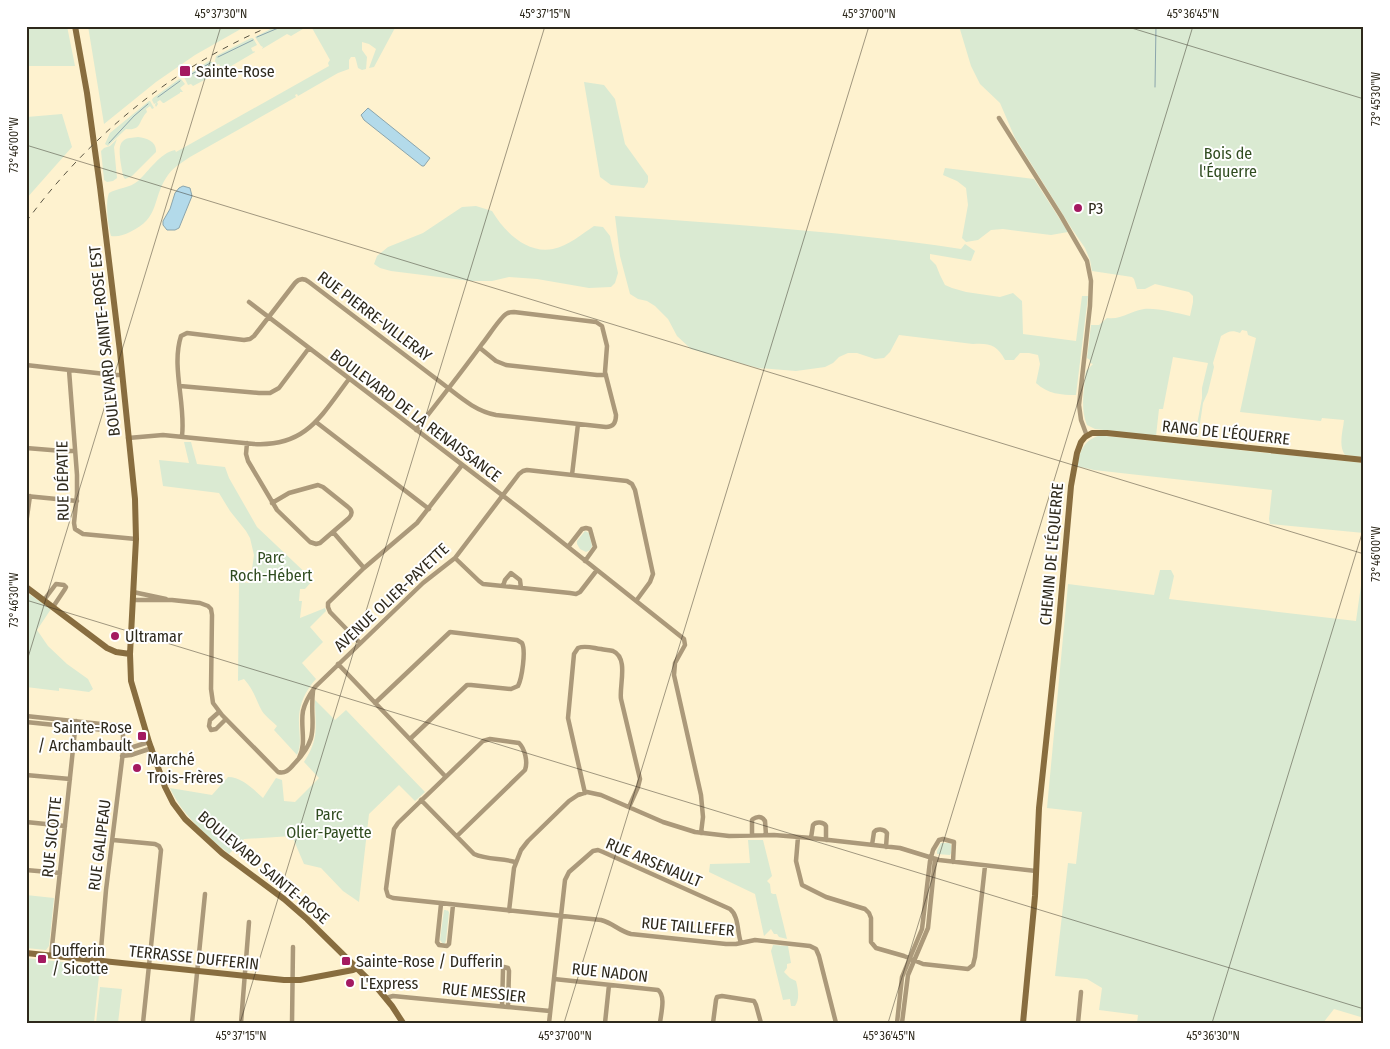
<svg xmlns="http://www.w3.org/2000/svg" width="1390" height="1049" font-family="'Fira Sans Condensed',sans-serif">
<rect width="100%" height="100%" fill="#fef2cf"/>
<path fill="#daead2" d="M26,26H67L75,66H27V117L62,114L72,147L26,199Z
M88,26H246L195,55L156,82L104,124Z
M276,26H308L291,36L287,34L262,49L263,47L261,46L255,37Z
M315,26H396L374,67L369,68L376,49L369,44L362,42V50L367,57L366,69L362,70L358,68L356,60L355,57H351L349,60V69L338,73L298,96L297,94L295,95L296,97L190,157C181,163 172,168 166,178C152,200 160,218 130,232C124,235 118,237 111,236C108,226 105,202 109,193C118,188 130,188 138,181C149,171 160,153 175,150L176,152L329,66L328,63L330,60L312,28Z
M959,26H1364V457L1345,455C1338,445 1343,431 1344,420L1322,418L1321,421L1240,412L1256,338L1248,335L1247,331L1242,330L1240,333C1232,330 1229,331 1221,336L1213,363L1214,367L1208,392L1203,403L1198,437H1195V435L1202,398V388L1208,363L1173,357L1163,409H1159L1156,436L1095,429L1087,425C1080,409 1084,388 1086,371L1093,364L1090,363V360L1087,358L1091,325H1099L1107,318C1122,320 1130,311 1144,309C1159,308 1175,313 1190,316L1193,302V296L1189,292L1155,284L1145,289H1137L1134,279L1132,277L1092,271L1090,260L1085,248L1072,229L1015,138L1000,103L980,84L971,66Z
M251,38H253L257,45L251,48L253,52L254,51L255,52L221,72L222,70H219L221,68L219,64L217,65L215,61L216,56Z
M209,61L212,62L216,68L212,71L214,75L193,86L191,84L188,85L184,77Z
M179,79H181L185,84L180,88L183,92H180V93L164,103H163L160,100L157,102L158,104L156,107L155,105L156,103L154,104L152,100L153,98Z
M584,82L604,85L615,99L625,144L648,176V182L644,188L611,185L600,177Z
M150,101L154,108L152,109L150,106L146,109L147,112C138,121 142,131 126,129L110,144L108,146L105,144L110,133L149,101Z
M138,137C147,138 157,142 156,152L132,176L125,179L123,176C122,168 116,146 123,141C127,137 133,138 138,137Z
M117,139L114,147L117,178L113,181L107,182L104,180L101,151L104,148L110,146Z
M945,168L1034,179L1068,232L1051,235L1003,229L991,230L978,240L966,242L962,238L968,205L966,188L957,181L943,175Z
M476,206L492,211C504,231 526,254 553,249C568,246 582,234 594,226L603,227L610,236L618,273L615,283L611,287L589,288L537,279L509,277L492,281H471L391,271L380,268L374,264L377,256L388,247L423,233L462,207Z
M615,216C731,224 846,232 961,249L965,244L975,251L971,261L930,254V259L936,265L940,275L945,285L952,288L966,292L1000,297L1013,293L1022,301L1023,334L1076,341L1082,296H1088L1076,395C1061,395 1048,394 1036,383L1040,364L1038,355L1029,353H1020L1014,360H1005C997,345 990,343 973,344L899,335L890,352L884,358L875,359L857,353H848L839,357L833,363L825,367L796,371L758,368L691,349L677,336L668,319L655,306L647,301L638,299L630,294L620,256Z
M1098,436H1105L1364,463V533L1270,524L1269,519L1272,490L1094,470L1077,466C1080,452 1083,441 1098,436Z
M184,442H191L197,464L225,467L229,478L257,527L313,580L305,589H300L299,601H302L300,618L325,608L326,611L310,627L323,642L302,663L316,679C305,691 298,706 299,723C299,734 302,744 297,755L274,730L277,726C273,722 266,717 262,711C256,700 254,690 244,679L238,681L239,582L250,583L254,555L250,538L246,531L230,511L219,493L163,486L159,460L189,463Z
M585,531L589,533L592,546L590,550L586,552L580,549L577,544V541Z
M1364,564V1018L1334,1009L1323,1023H1137L1138,1015L1099,1010L1102,988L1087,979L1055,976L1068,863L1076,864L1082,812L1047,808L1068,584L1154,595L1160,570H1171L1174,576L1169,599L1356,621Z
M26,592L51,609L37,630L48,646L67,664L88,679L93,689L89,692L59,688V691L26,687Z
M315,700L335,720L346,710L425,792L415,801L399,785L369,814L359,902L343,891L321,868L304,864L292,836L244,839L229,854C207,836 182,815 170,788L212,795L228,777C242,777 253,789 263,798L276,778L282,780L284,801L295,802L319,778L304,762C320,737 315,727 315,700Z
M748,840H763L772,876L767,881L770,884L771,893L773,894H776L787,939L779,937L777,934H774L771,929L764,936L755,894L709,872L710,864L750,863Z
M941,843H949L951,845V853L950,855L937,854V851Z
M26,895L54,898L49,946L46,950L26,948Z
M444,910H446L447,911V910L449,912L446,940L445,943L443,944L440,940Z
M773,945L788,946L791,963L787,964V968L784,972L790,978L796,981C798,989 800,999 795,1006H791L790,999L783,1000L771,951Z
M26,958L100,966L94,1023H26Z
M100,987L122,989L118,1023H96Z"/>
<path fill="#b3daea" stroke="#8ba5ac" d="M368,108L430,158L424,166H422L364,120L361,115Z
M183,186L190,188L192,196L179,228L175,230H167L163,225V221L170,209L175,193L179,188Z"/>
<g fill="none" stroke-linecap="round" stroke-linejoin="round">
<path stroke="#8ba5ac" stroke-width="1" d="M257,37L283,26
M218,57L253,40
M187,77L210,63
M1155,87L1156,26
M158,97L180,81
M109,143L134,116L148,104"/>
<path stroke="#ab997a" stroke-width="4.5" d="M999,118L1061,216L1087,261L1091,281L1090,306L1079,405L1081,420L1087,436
M249,302L519,508L684,639L685,645L675,663L674,675L701,795L703,817L701,833
M480,348L496,361L506,365L597,375H606
M26,365L114,375H122
M69,370L77,475V494L74,523L75,529L83,534L136,539
M180,386L259,393H270L279,388L309,348
M26,417V429
M316,422L429,509
M182,436C186,404 171,367 181,336L187,333L244,340L250,339L254,336L295,283C299,278 304,278 309,282L443,384C460,397 475,411 496,415L606,427C614,427 616,422 616,415L605,372L607,346L602,326L596,322L514,312C510,312 509,312 506,314C499,319 488,337 482,344C461,373 438,402 416,430
M128,438L163,435L254,444C306,447 321,416 349,379
M247,443L246,454L248,461L277,510L310,542L316,544L320,543L349,518C353,514 352,510 348,507L323,487L318,485L289,493L272,503
M26,448L63,451H75
M572,475L578,424
M26,496L77,501
M26,524L30,496
M333,532L364,568
M568,547L582,529L586,528L590,529L595,547L585,561
M455,558L479,581L483,584L570,593L576,594L580,592L597,570
M503,586L505,580L511,573L520,580L521,588
M133,592L166,599
M44,600L56,584L64,585L66,587L65,589L53,607
M133,600H172L200,603L208,606L211,609L212,615L211,689L213,703L222,715L278,772C285,774 289,770 294,764C322,735 309,725 313,691
M360,643L330,612L328,607V603L364,568L417,523L462,465
M338,664L445,776
M375,703L450,632L517,640L522,643C526,651 522,678 518,686L511,689L471,685H467L410,739
M219,712L210,720L209,726L211,730L216,729L226,719
M26,716L120,726L123,728V752L106,890L100,961
M26,722L123,732
M123,749L130,748L149,742
M122,756L131,755L152,748
M299,758C307,743 300,727 303,711C305,702 310,694 315,687L423,583L455,558L519,474L523,471L527,470L627,481L632,484L635,490L653,574L650,582L636,601
M26,775L70,779
M585,793L568,718L574,654L578,648C585,645 593,648 601,649C605,650 609,650 613,651C629,658 619,686 621,699L640,779L638,787L629,807
M421,800L474,854C487,860 502,858 515,862
M26,822L65,826
M752,835V820L753,819C757,816 762,816 765,821L766,835
M457,836L525,770C528,762 525,749 519,743L490,739L483,741L398,823L394,829L393,836L386,889L388,896L393,898L601,920C613,923 619,931 631,934L726,944H736L755,940L810,946L816,949L819,956L836,1023
M798,837L796,861L802,885L826,897L865,909L869,913L871,918V942L876,948L904,956L923,964L968,969L973,965L975,957L985,866
M811,838L813,825C816,821 824,822 826,826V840
M113,840L155,844L159,846L161,850L143,1023
M872,845L874,832C877,828 884,829 887,833L886,847
M26,870L60,873
M441,904L437,942L439,945L447,946L449,944L453,905
M509,911L514,868L521,850L528,841L569,801L578,795L587,792L601,795L663,822L695,832L729,836L774,835L811,838L900,848L939,860L1036,871
M51,956L76,721
M554,979L658,990C666,996 661,1013 660,1023
M386,998L393,996L550,1011
M502,1006L503,970L504,967L508,968L509,971L508,1007
M192,1023L205,894
M241,1023L249,922
M292,1023L293,947
M549,1023L565,880L569,872L593,851L598,850L603,852L730,909C739,916 737,932 741,943
M605,1023L609,985
M713,1023L716,1000L717,997L722,996L754,1001L756,1005L761,1023
M897,1023L902,977L922,929L930,861L933,850L939,840L943,839L954,842L953,862
M902,1023L908,975L928,928L935,859
M1078,1023L1081,992"/>
<path stroke="#886d3f" stroke-width="6" d="M75,26L87,93L100,187L120,352L135,499L136,539L130,654L131,681L149,742L165,787L173,803L185,819L222,853L284,899L307,919L378,989L392,1006L403,1023
M26,587L107,648L116,652L130,654
M26,953L284,980H300L353,970L358,968
M1023,1023L1035,896L1039,808L1059,621L1071,486L1077,453L1081,442L1085,437L1092,433H1107L1364,460"/>
<path stroke="#5b5543" stroke-width="1" stroke-dasharray="6 6" stroke-linecap="butt" d="M26,222C88,137 173,67 271,26"/>
</g>
<path fill="none" stroke="#2e291c" stroke-width="1" stroke-opacity="0.45" d="M1125,26L1364,99M26,145L1364,554M26,600L1364,1009M26,664L221,26M240,1023L545,26M564,1023L869,26M888,1023L1193,26M1212,1023L1364,527"/>
<g fill="#a41a61" stroke="#fff" stroke-width="2">
<rect x="179" y="65" width="12" height="12" rx="2.5"/>
<circle cx="1078" cy="208" r="5"/>
<circle cx="115" cy="636" r="5"/>
<rect x="137" y="731" width="10" height="10" rx="2.5"/>
<circle cx="137" cy="768" r="5"/>
<rect x="37" y="954" width="10" height="10" rx="2.5"/>
<rect x="341" y="956" width="10" height="10" rx="2.5"/>
<circle cx="350" cy="983" r="5"/>
</g>
<g text-anchor="middle" stroke-width="4" stroke-linejoin="round" paint-order="stroke">
<g font-size="16" fill="#2e291c" stroke="#fff" text-anchor="start">
<text x="196" y="77">Sainte-Rose</text>
<text x="1088" y="214">P3</text>
<text x="125" y="642">Ultramar</text>
<text x="132" y="733" text-anchor="end">Sainte-Rose<tspan x="132" dy="18">/ Archambault</tspan></text>
<text x="147" y="765">Marché<tspan x="147" dy="18">Trois-Frères</tspan></text>
<text x="52" y="956">Dufferin<tspan x="52" dy="18">/ Sicotte</tspan></text>
<text x="356" y="967">Sainte-Rose / Dufferin</text>
<text x="360" y="989">L'Express</text>
</g>
<g font-size="16" fill="#304c20" stroke="#fff">
<text x="1228" y="159">Bois de<tspan x="1228" dy="18">l'Équerre</tspan></text>
<text x="271" y="563">Parc<tspan x="271" dy="18">Roch-Hébert</tspan></text>
<text x="329" y="820">Parc<tspan x="329" dy="18">Olier-Payette</tspan></text>
</g>
<g font-size="16" fill="#2e291c" stroke="#fff">
<text transform="translate(375 316) rotate(37)" y="6">RUE PIERRE-VILLERAY</text>
<text transform="translate(104 341) rotate(-96)" y="6">BOULEVARD SAINTE-ROSE EST</text>
<text transform="translate(416 415) rotate(37)" y="6">BOULEVARD DE LA RENAISSANCE</text>
<text transform="translate(1226 432) rotate(6)" y="6">RANG DE L'ÉQUERRE</text>
<text transform="translate(62 481) rotate(-91)" y="6">RUE DÉPATIE</text>
<text transform="translate(1051 554) rotate(-85)" y="6">CHEMIN DE L'ÉQUERRE</text>
<text transform="translate(391 597) rotate(-43)" y="6">AVENUE OLIER-PAYETTE</text>
<text transform="translate(51 837) rotate(-84)" y="6">RUE SICOTTE</text>
<text transform="translate(99 845) rotate(-83)" y="6">RUE GALIPEAU</text>
<text transform="translate(654 862) rotate(23)" y="6">RUE ARSENAULT</text>
<text transform="translate(264 867) rotate(40)" y="6">BOULEVARD SAINTE-ROSE</text>
<text transform="translate(688 926) rotate(5)" y="6">RUE TAILLEFER</text>
<text transform="translate(194 957) rotate(6)" y="6">TERRASSE DUFFERIN</text>
<text transform="translate(610 972) rotate(6)" y="6">RUE NADON</text>
<text transform="translate(484 992) rotate(6)" y="6">RUE MESSIER</text>
</g>
</g>
<rect width="1390" height="1049" fill="none" stroke="#ffffff" stroke-width="55"/>
<rect x="28" y="28" width="1334" height="994" fill="none" stroke="#2e291c" stroke-width="2"/>
<g font-size="12" text-anchor="middle" fill="#2e291c">
<text x="221" y="18">45°37'30"N</text>
<text x="545" y="18">45°37'15"N</text>
<text x="869" y="18">45°37'00"N</text>
<text x="1193" y="18">45°36'45"N</text>
<text transform="translate(1376 99) rotate(-90)" y="4">73°45'30"W</text>
<text transform="translate(14 145) rotate(-90)" y="4">73°46'00"W</text>
<text transform="translate(1376 554) rotate(-90)" y="4">73°46'00"W</text>
<text transform="translate(14 600) rotate(-90)" y="4">73°46'30"W</text>
<text x="241" y="1040">45°37'15"N</text>
<text x="565" y="1040">45°37'00"N</text>
<text x="889" y="1040">45°36'45"N</text>
<text x="1213" y="1040">45°36'30"N</text>
</g>
</svg>
